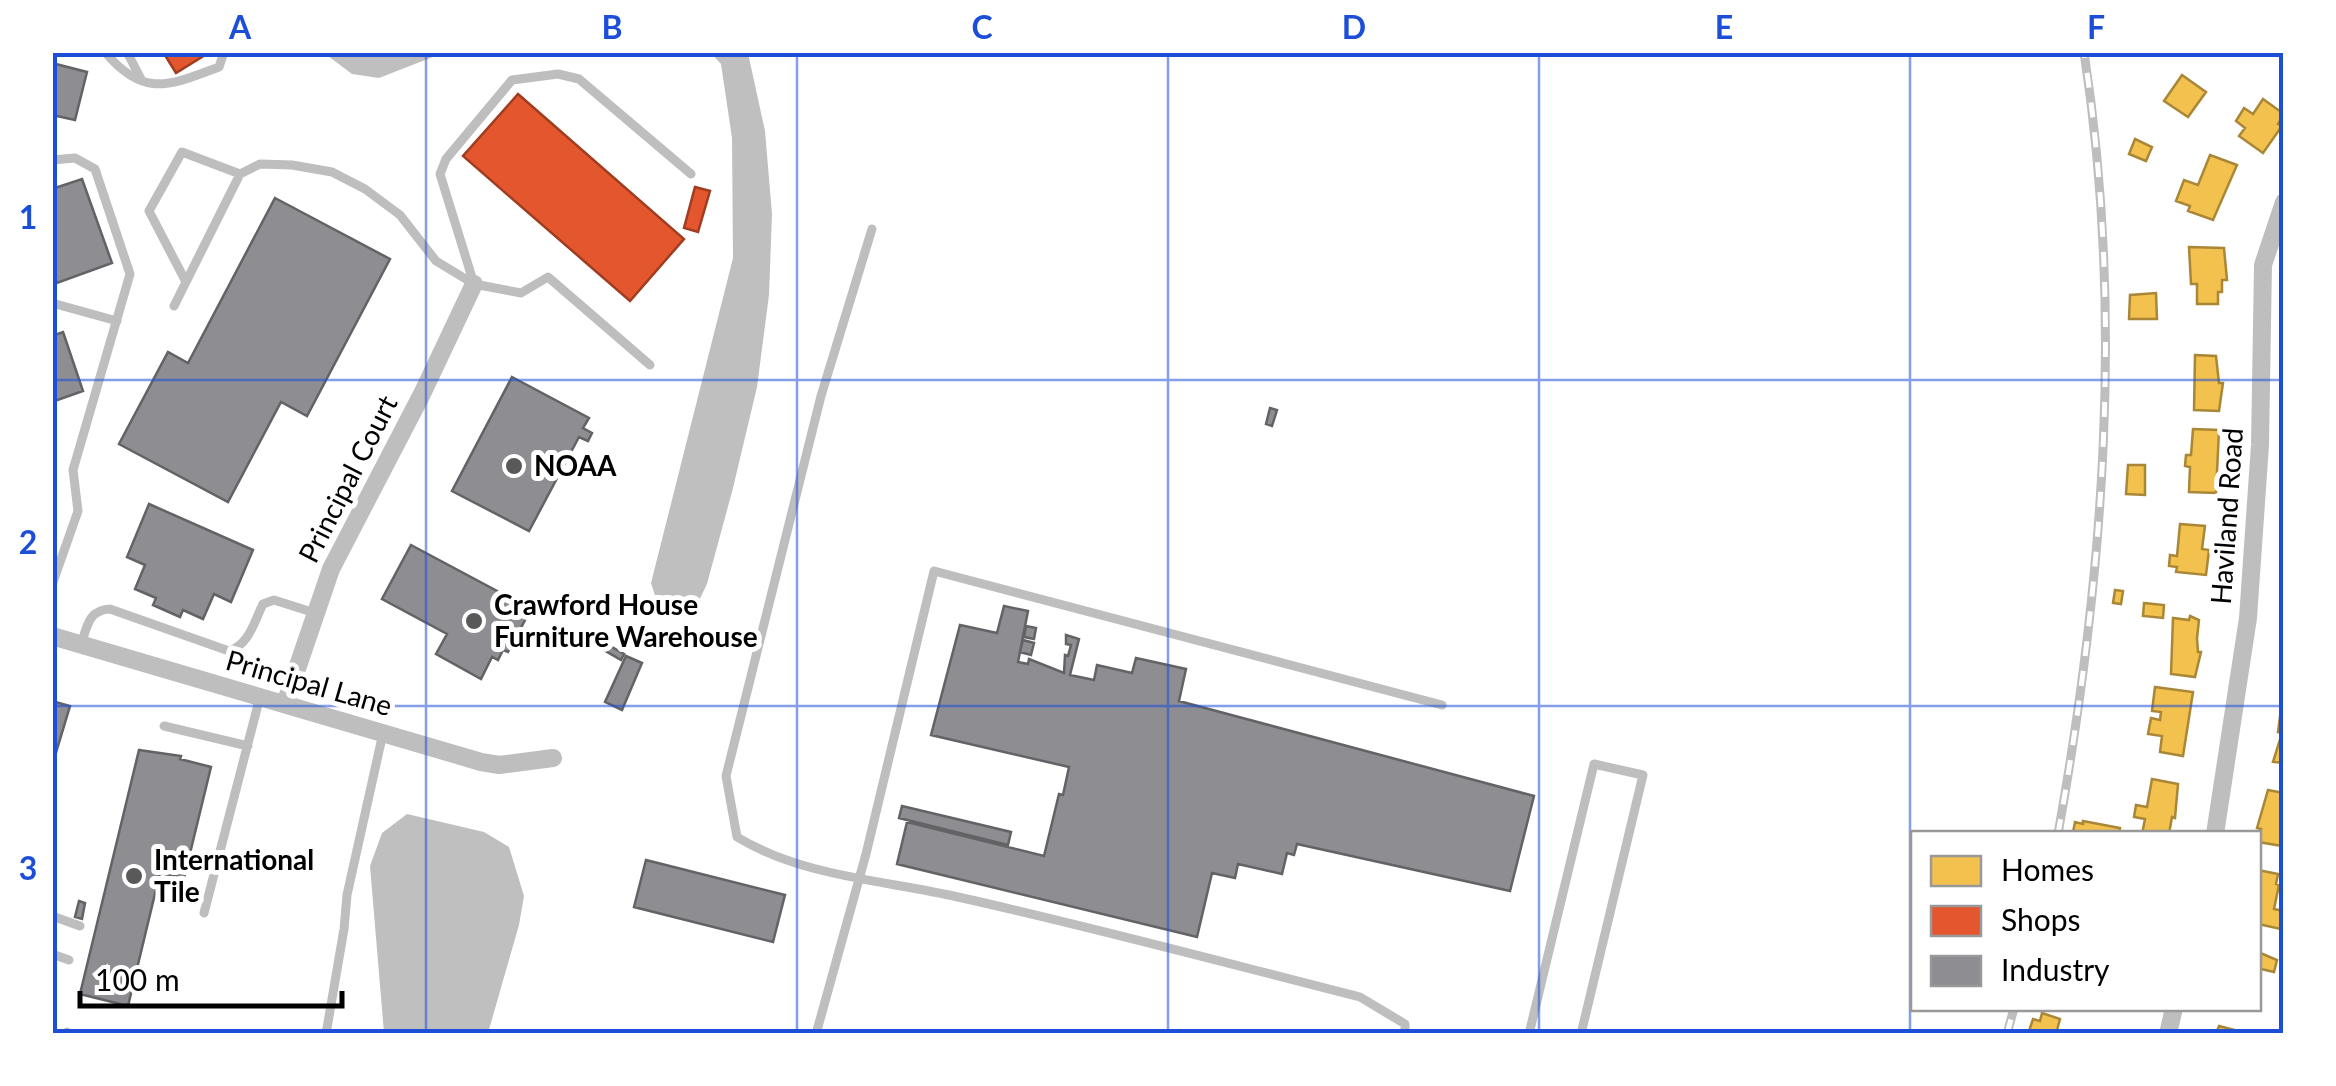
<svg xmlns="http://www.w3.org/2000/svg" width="2336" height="1086" font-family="Lato,sans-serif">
<rect width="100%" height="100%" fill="#fff"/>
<path fill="#bfbfbf" d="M324,53H443L379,78L352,74Z
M711,53H748L765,131L772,214L769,295L757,387L733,488L707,584L691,617L675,619L660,611L651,583L733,258L732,138L721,64Z
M407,814L484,832L509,847L524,896L519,925L488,1033H384L370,866L382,833Z"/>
<path fill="#f2c14e" stroke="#a98737" stroke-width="2.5" d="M2182,75L2206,92L2188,117L2164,101Z
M2263,99L2284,114L2278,124L2282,126L2263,153L2239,136L2245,128L2236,121L2244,108L2253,114Z
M2135,139L2152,147L2146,161L2129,154Z
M2210,155L2237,165L2213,220L2188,211L2190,206L2176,201L2184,180L2198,185Z
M2189,247L2224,248L2227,280H2222V292H2218V304H2197V284H2191Z
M2156,293L2157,319H2129L2130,295Z
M2195,355L2216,356L2219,383H2223L2219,411L2194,410Z
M2193,429L2219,430L2216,493L2189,492L2190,467L2185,466L2186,455H2191Z
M2128,465H2145V495L2126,494Z
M2180,524L2205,526L2202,549L2209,550L2206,575L2176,572L2177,567L2169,566L2170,555L2177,556Z
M2115,590L2123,591L2121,604L2113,603Z
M2144,603L2164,605L2163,618L2143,616Z
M2190,616L2199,620L2197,638L2198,652H2201L2195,677L2171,674L2173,618L2189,620Z
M2155,687L2193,692L2183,756L2160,752L2162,736L2148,734L2151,718L2160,720L2161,712L2152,711Z
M2281,709H2284V763L2273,762L2282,733L2278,732Z
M2152,779L2178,784L2175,818L2172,817L2169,834H2142L2145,819L2134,817L2136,805L2147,807Z
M2268,790L2284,793L2282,846L2258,842L2261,829L2257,828Z
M2083,821L2120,828L2119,834L2073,832L2075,822L2083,824Z
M2258,870L2278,874L2276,884L2279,885L2274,909L2284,911L2281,929L2258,924Z
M2258,952L2277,960L2274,972L2261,969L2258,981Z
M2042,1013L2060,1019L2056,1034H2028L2033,1019L2040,1021Z
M2219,1026L2246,1033V1034H2216Z"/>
<path fill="#e4572e" stroke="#a03d20" stroke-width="2.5" d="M163,52H210L176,73Z
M518,94L684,239L630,301L463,156Z
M695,187L710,191L698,232L684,228Z"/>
<path fill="#8d8d92" stroke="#636366" stroke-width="2.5" d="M52,63L87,72L75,120L52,115Z
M82,179L112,263L57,283L52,271V189Z
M275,198L390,259L307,416L281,402L228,502L119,444L168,352L188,363Z
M63,332L83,391L52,402V336Z
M512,377L589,418L583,428L592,433L588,441L579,437L529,531L452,491Z
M1270,408L1277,410L1272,426L1266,424Z
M149,504L253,550L231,602L214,594L203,619L183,610L180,617L153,605L156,598L135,589L145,565L127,557Z
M411,545L531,609L508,652L503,650L498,660L492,657L481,679L436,654L447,634L382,599Z
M1004,606L1028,611L1018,662L1028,664L1029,659L1064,673L1065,655L1068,656L1071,645L1066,644V635L1079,639L1070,675L1094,680L1097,665L1132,673L1136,658L1186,669L1179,701L1534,796L1510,891L1297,844L1294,855L1287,853L1282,874L1238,864L1235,878L1212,873L1197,937L897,864L907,822L1044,856L1059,794L1063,795L1069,767L931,735L960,625L997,633Z
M1026,626L1036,628L1034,639L1024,637Z
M1023,640L1034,643L1031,655L1020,652Z
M605,643L624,654L621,660L602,649Z
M626,656L642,663L622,710L605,702Z
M52,701L70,706L52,766Z
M139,750L181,756L180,759L211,767L184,878L160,873L128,1006L80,994Z
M902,806L1011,832L1008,845L899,818Z
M646,860L785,895L773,942L634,907Z
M79,901L85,903L82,919L75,917Z"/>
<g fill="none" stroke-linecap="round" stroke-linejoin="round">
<path stroke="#bebebe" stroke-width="9" d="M105,52C144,99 170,85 219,67L224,52
M127,52L142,81
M52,160L75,158L95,169L130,274L73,470L78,511L52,585
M872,229L821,396L726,776L737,837C803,877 884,880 958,897C1093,927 1226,963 1360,997L1405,1024V1034
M186,282L149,211L182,152L240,174
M474,284L440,174L446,159L512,80L558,74L579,79L691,174
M52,303L117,321
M174,306L240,174L260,164L292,165L332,172L365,189L400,215L436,261L474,284L521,293L548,277L650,365
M81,645C87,627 88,610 110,609L229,651C249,645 254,622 263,604L274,600L315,613
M164,726L248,746
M204,913L260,697
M52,916L80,926
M52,954L69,960
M66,1034L67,1032
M326,1034L344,929L347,895L383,733
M816,1034L866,854L934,571L1442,705
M1529,1034L1594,764L1643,775L1581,1034"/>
<path stroke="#bebebe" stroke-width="18" d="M52,636L481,762L499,765L553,758
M285,704L331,569L422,394L474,284
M2215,834L2248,618L2260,445L2263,265L2284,202
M2168,1034L2174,1008"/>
<defs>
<path id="rail" d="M2058,834C2104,576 2124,313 2084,52
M2007,1034L2014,1008"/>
</defs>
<use href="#rail" stroke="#bebebe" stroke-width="9"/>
<use href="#rail" stroke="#fff" stroke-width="5" stroke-dasharray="15" stroke-linecap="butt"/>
</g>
<path fill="none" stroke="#1d4ed8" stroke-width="2.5" stroke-opacity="0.55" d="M426,52V1034M797,52V1034M1168,52V1034M1539,52V1034M1910,52V1034M52,380H2284M52,706H2284"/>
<g fill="#595959" stroke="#fff" stroke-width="4">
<circle cx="514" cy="466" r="10"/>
<circle cx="474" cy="621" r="10"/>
<circle cx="134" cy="876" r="10"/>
</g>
<g text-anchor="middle" stroke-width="10" stroke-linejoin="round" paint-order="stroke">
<g font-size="28" font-weight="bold" fill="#000" stroke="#fff" text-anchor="start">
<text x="534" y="476">NOAA</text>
<text x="494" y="615">Crawford House<tspan x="494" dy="32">Furniture Warehouse</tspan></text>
<text x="154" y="870">International<tspan x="154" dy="32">Tile</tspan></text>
</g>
<g font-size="28" fill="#000" stroke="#fff">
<text transform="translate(348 479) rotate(-63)" y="10">Principal Court</text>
<text transform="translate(2227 516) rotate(-86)" y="10">Haviland Road</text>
<text transform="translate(309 683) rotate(16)" y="10">Principal Lane</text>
</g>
</g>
<rect width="2336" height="1086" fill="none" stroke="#ffffff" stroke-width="110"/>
<rect x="1911" y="831" width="350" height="180" fill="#ffffff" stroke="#999999" stroke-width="2.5"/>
<rect x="1931" y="856" width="50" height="30" fill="#f2c14e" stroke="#999999" stroke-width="2.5"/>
<text x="2001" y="881" font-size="30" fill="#000000">Homes</text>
<rect x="1931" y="906" width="50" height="30" fill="#e4572e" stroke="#999999" stroke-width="2.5"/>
<text x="2001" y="931" font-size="30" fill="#000000">Shops</text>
<rect x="1931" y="956" width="50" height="30" fill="#8d8d92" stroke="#999999" stroke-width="2.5"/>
<text x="2001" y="981" font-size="30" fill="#000000">Industry</text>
<path d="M80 991v15h262v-15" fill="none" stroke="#000000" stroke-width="5"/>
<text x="95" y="991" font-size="30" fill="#000000" stroke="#ffffff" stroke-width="8" paint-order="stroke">100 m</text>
<rect x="55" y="55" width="2226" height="976" fill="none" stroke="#1d4ed8" stroke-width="4"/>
<g font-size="32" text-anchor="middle" font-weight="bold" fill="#1d4ed8">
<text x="240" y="39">A</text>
<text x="612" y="39">B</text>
<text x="982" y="39">C</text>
<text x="1354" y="39">D</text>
<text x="1724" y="39">E</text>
<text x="2096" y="39">F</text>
<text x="28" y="229">1</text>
<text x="28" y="554">2</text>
<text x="28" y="880">3</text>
</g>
</svg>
